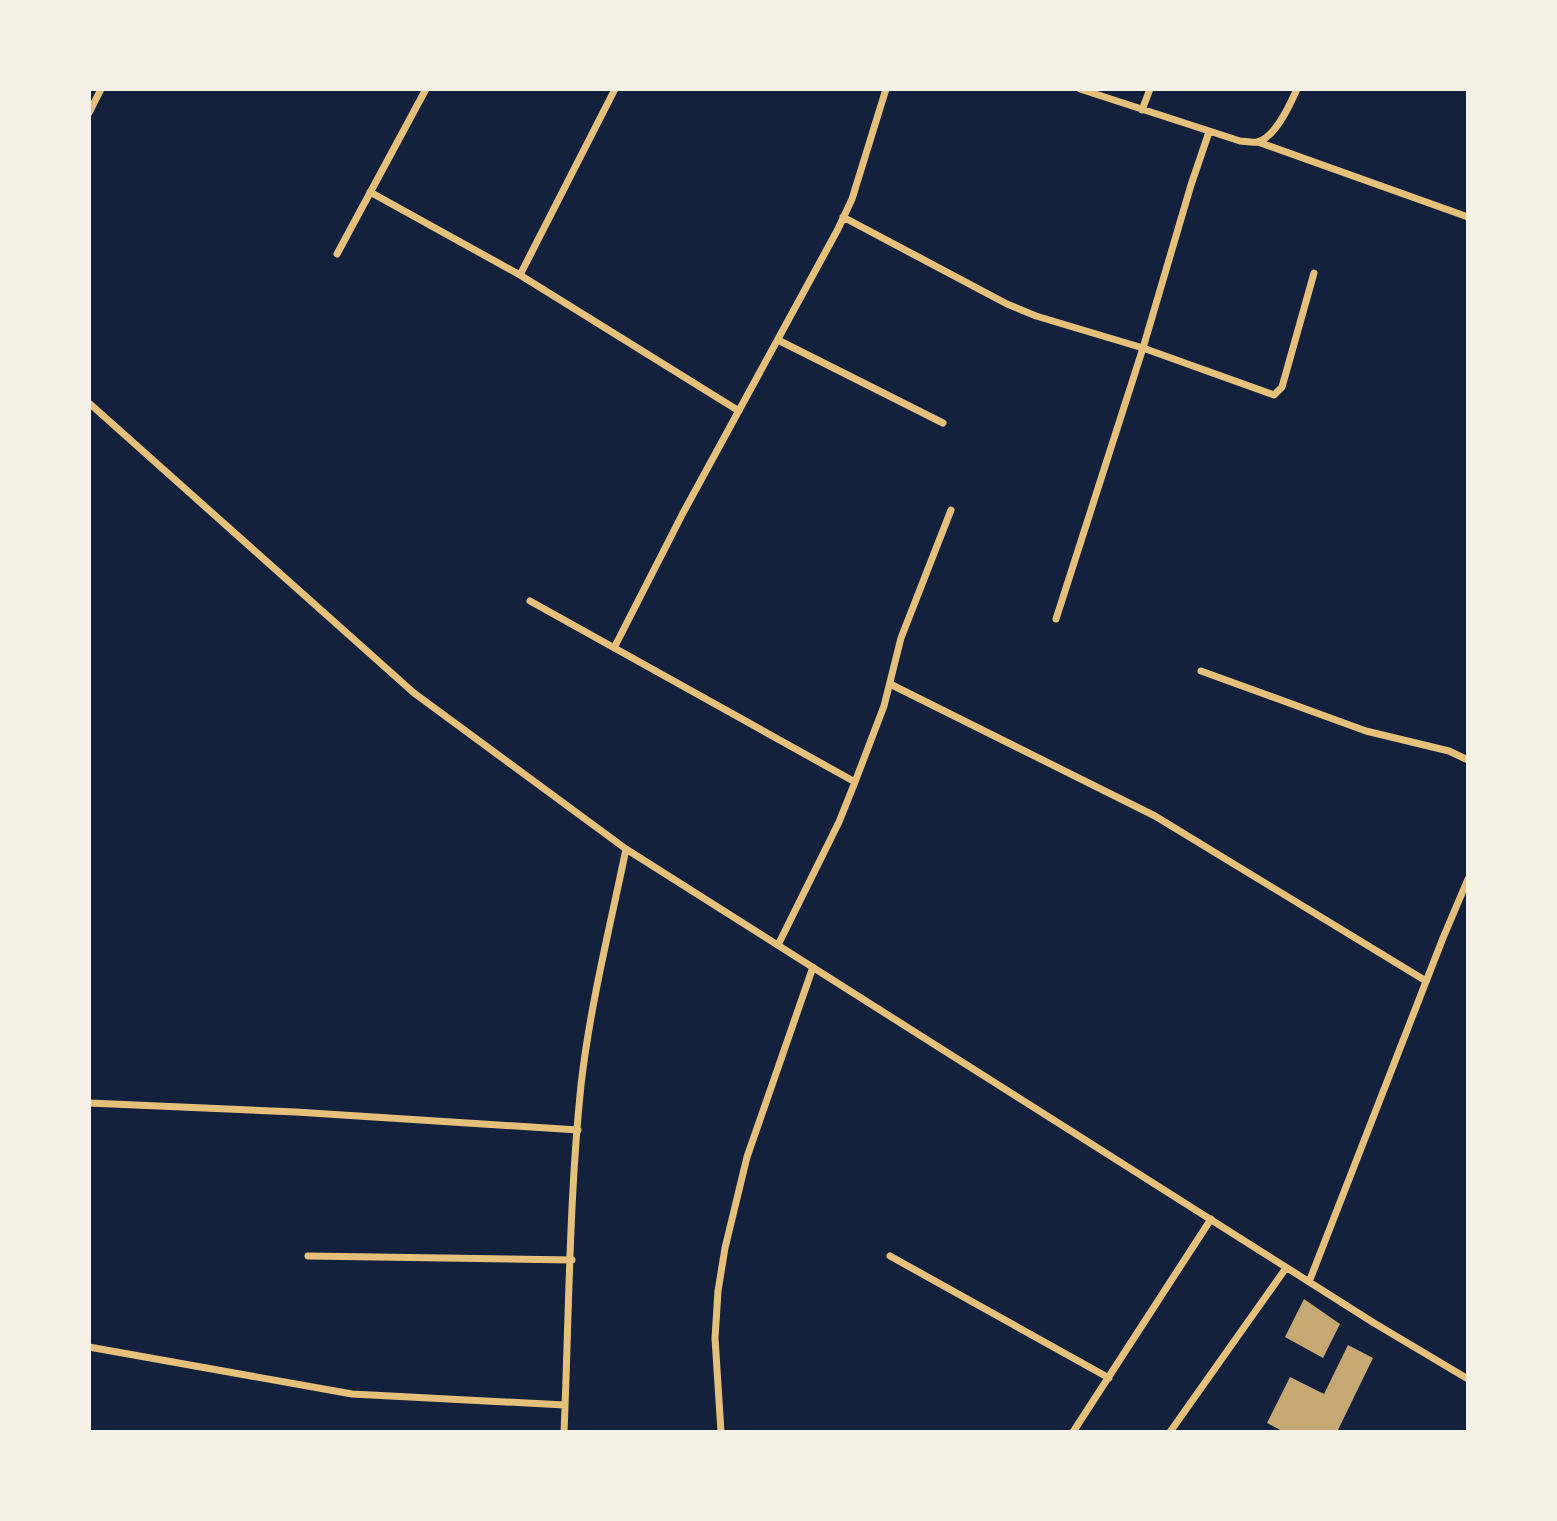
<svg xmlns="http://www.w3.org/2000/svg" width="1557" height="1521" font-family="Ubuntu,sans-serif">
<rect width="100%" height="100%" fill="#14213d"/>
<path fill="#c6a872" d="M1304,1299L1340,1324L1323,1358L1285,1337Z
M1348,1345L1373,1358L1337,1432H1284L1267,1423L1290,1377L1324,1394Z"/>
<g fill="none" stroke-linecap="round" stroke-linejoin="round">
<path stroke="#e5c07b" stroke-width="7" d="M1080,89L1240,141C1244,141 1252,143 1257,142C1275,138 1290,105 1297,89
M1142,110L1150,89
M89,113L101,89
M1258,142L1468,217
M370,192L520,275L739,411
M843,217L1007,304L1036,316L1143,348L1274,395L1282,387L1314,273
M337,254L426,89
M520,275L615,89
M778,340L943,423
M89,403L414,693L626,849L1374,1323L1468,1379
M530,601L855,782
M1056,619L1143,348L1191,185L1209,132
M614,648L683,513L838,229L852,199L886,89
M1201,671L1366,731L1449,751L1468,760
M890,684L1155,816L1426,981
M778,945L839,822L855,782L884,706L901,638L951,510
M89,1103L296,1112L578,1130
M308,1256L572,1260
M890,1256L1109,1378
M1309,1282L1443,938L1468,879
M89,1347L352,1394L565,1405
M564,1432C569,1316 569,1200 581,1085C590,1006 610,927 626,849
M721,1432L715,1338L718,1291L725,1248L747,1157L813,967
M1073,1432L1211,1219
M1170,1432L1286,1268"/>
</g>
<rect width="1557" height="1521" fill="none" stroke="#f6f1e7" stroke-width="182"/>
</svg>
